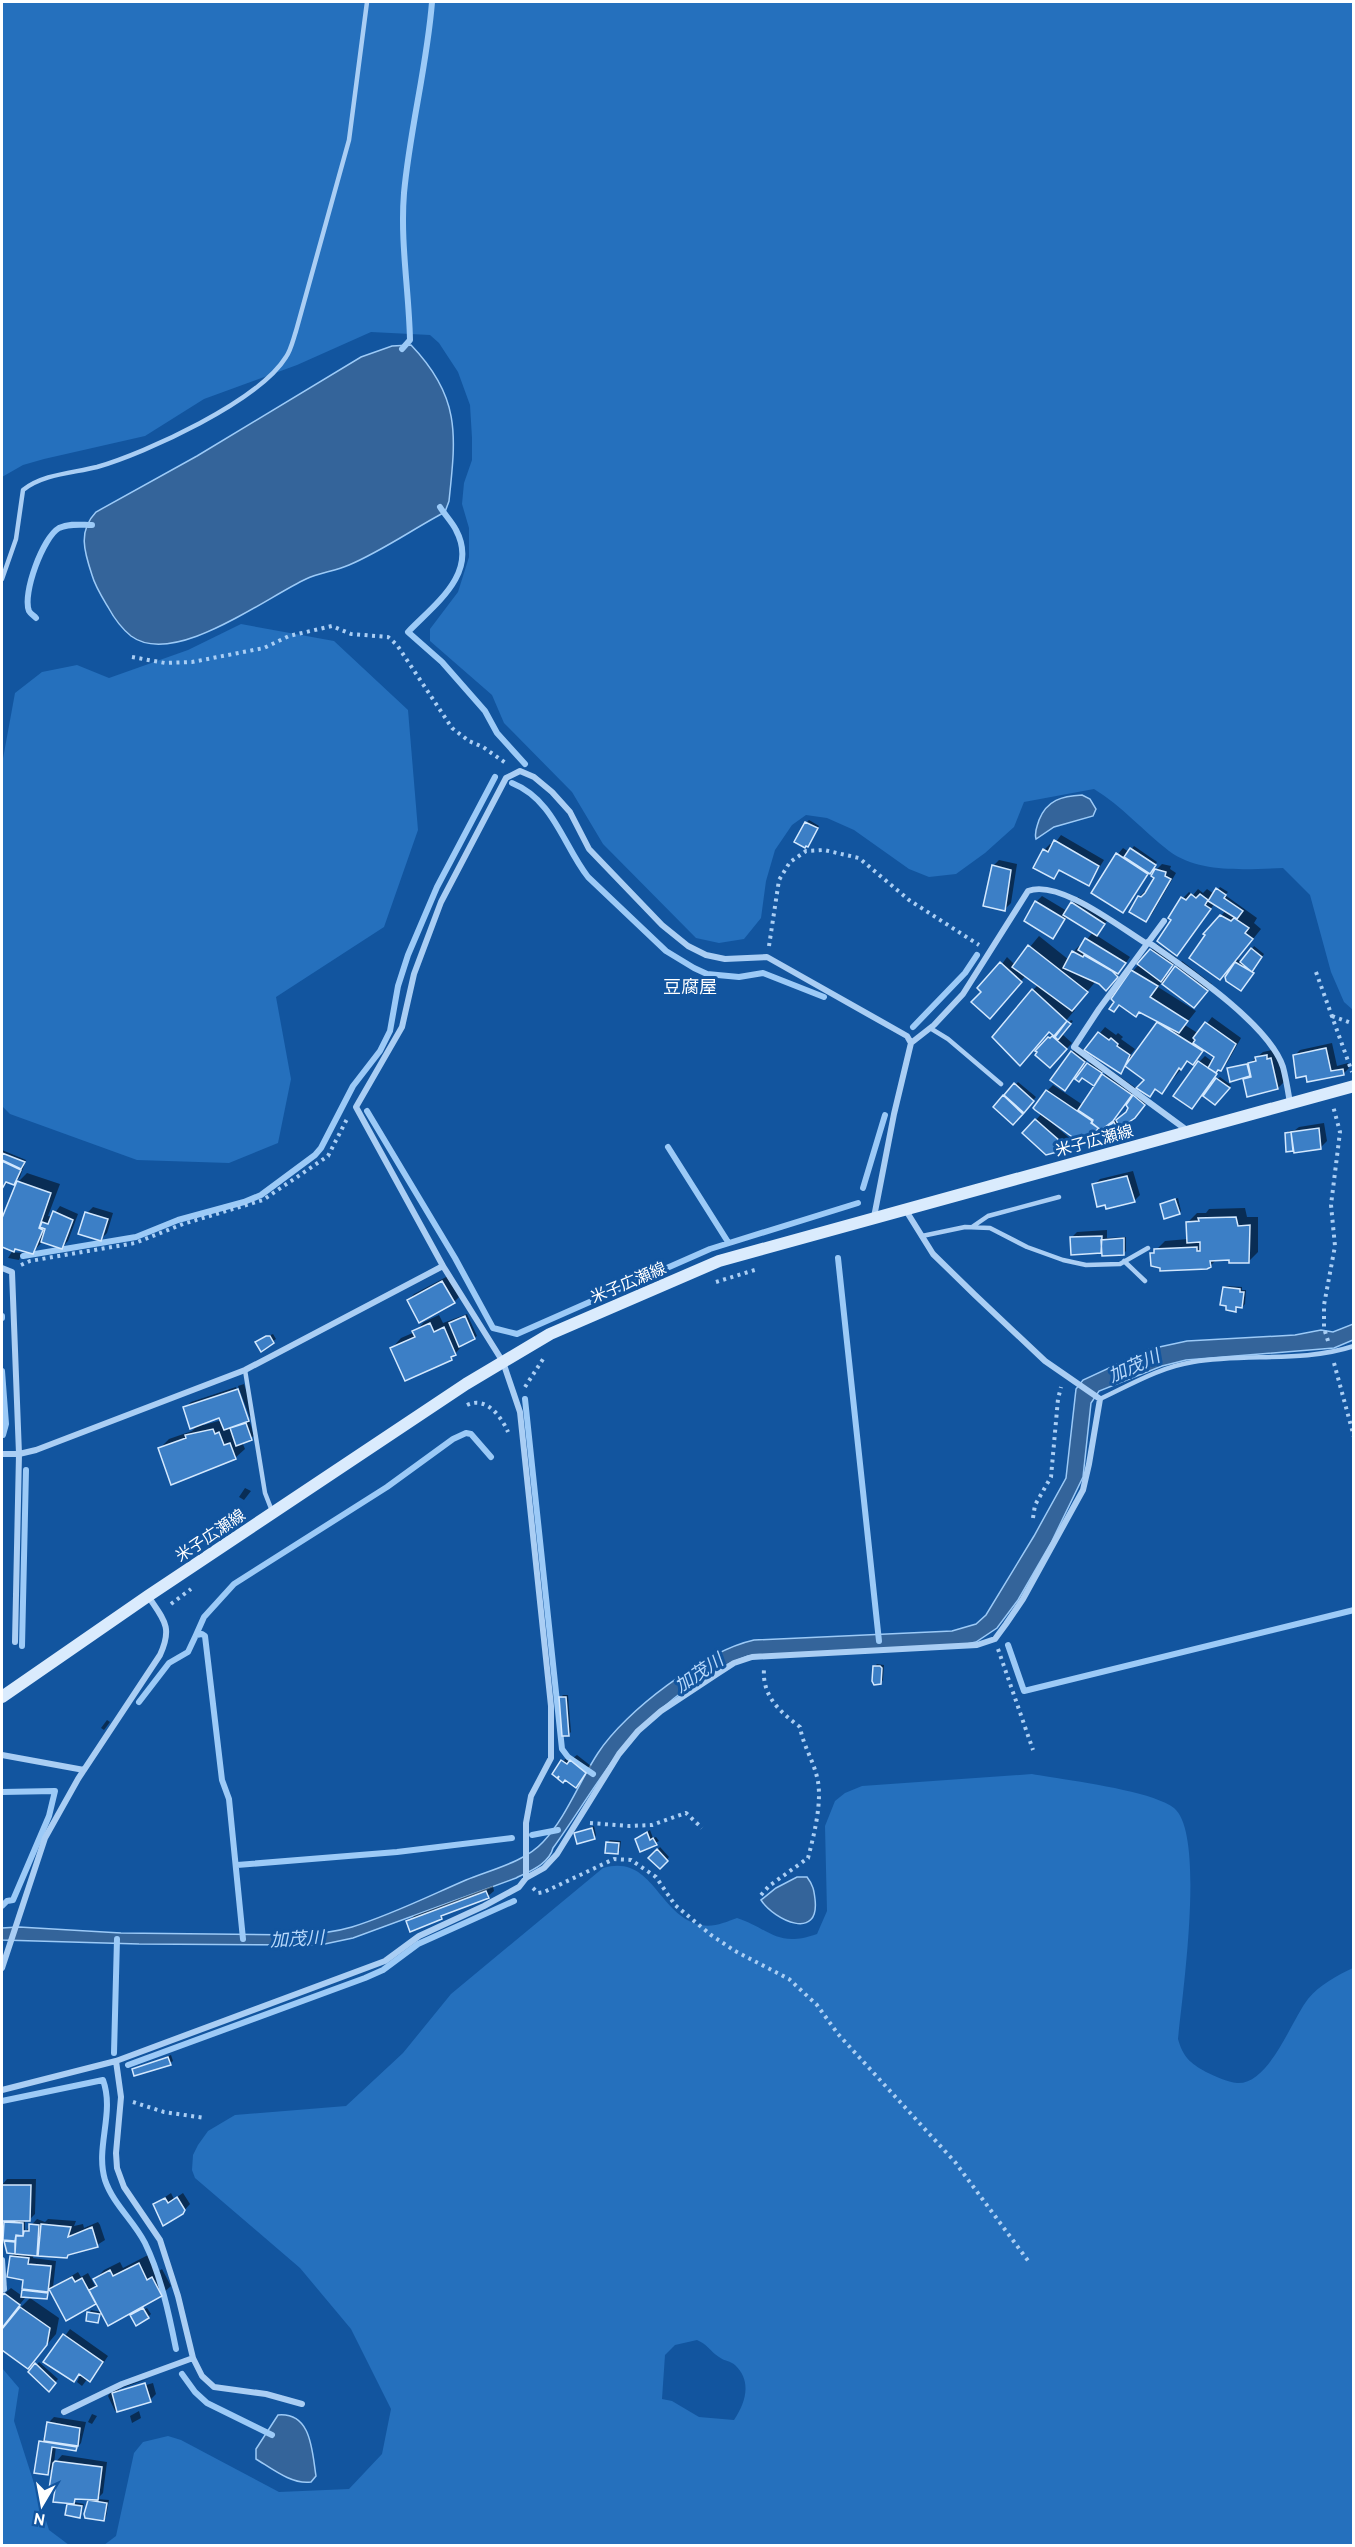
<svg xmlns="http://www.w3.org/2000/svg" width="1355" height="2547" font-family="Overpass,'Noto Sans JP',sans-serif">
<rect width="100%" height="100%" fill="#12559f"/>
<path fill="#2570bd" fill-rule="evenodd" d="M2,2H1353V1010L1344,1002L1331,972L1310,895L1283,868C1247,869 1200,874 1169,851C1143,831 1122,806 1094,789L1024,802L1014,827L985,853L956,874L929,877L909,869L854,830L827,818L806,815L792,825L775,850L766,881L761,918L744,939L719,943L696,938L603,844L572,792L504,723L492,695L430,641V629L458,592L469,557V528L462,504L464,483L472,460V438L470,405L458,372L439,343L430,335L371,332L297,365L204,399L145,436L44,459L23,465L2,477Z
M241,624L334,641L408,710L418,830L384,927L276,997L291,1079L278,1143L229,1163L137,1160L10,1114L2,1106V764L15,693L42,672L77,665L109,678L188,650Z
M1032,1774C1065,1780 1151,1790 1174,1808C1206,1834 1182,1997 1178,2039C1183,2057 1190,2063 1206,2072C1214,2076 1228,2082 1237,2083C1269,2085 1291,2021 1308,1999C1319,1985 1338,1975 1353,1968V2545H104L116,2536L134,2453L143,2442L168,2436L181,2440L279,2492L349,2489L382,2454L391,2409L351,2329L300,2268L195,2178L192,2170L193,2155L198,2145L208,2131L235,2115L346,2106L403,2053L451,1994L603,1868C653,1853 658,1916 701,1925C713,1928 726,1922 737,1918C772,1930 777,1948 817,1934L827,1911L825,1826L835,1801L845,1793L862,1786ZM697,2340C707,2344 710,2351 719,2357C724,2361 731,2361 735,2365C752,2381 746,2402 734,2420L699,2417L672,2401L662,2399L665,2355L675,2345Z
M2,2368L19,2388L14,2421L49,2530L69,2545H2Z"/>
<path fill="#34649a" stroke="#9ccaf7" stroke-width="1.5" d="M411,345C461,397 456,435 449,501L445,512C413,529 382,551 349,565C335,571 319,573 306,579C265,598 174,668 131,636C121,628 114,618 108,607C102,597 95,586 92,575C84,551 78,531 96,512L197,456L361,357L392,346Z
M1082,795L1090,799L1096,809L1093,816L1054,827L1036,839C1034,832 1037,827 1039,820C1047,800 1062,796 1082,795Z
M1353,1324V1340L1334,1348L1186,1360L1162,1366L1099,1391L1091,1403L1083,1477L1051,1543L1018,1600L997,1628L976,1642L962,1645L748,1656C698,1674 646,1716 615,1758C593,1787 574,1819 553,1848C549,1864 530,1871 516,1878L353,1938L320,1945L139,1944L2,1940V1928L19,1927L121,1933L298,1935C316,1934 335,1932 352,1927C391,1915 429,1896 466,1880C490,1870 525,1862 543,1842C566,1818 580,1780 598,1753C625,1711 705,1651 754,1640L952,1631L976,1624L986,1615L1034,1536L1066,1478L1076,1389L1083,1380L1150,1349L1187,1341L1295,1335L1321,1330L1333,1332Z
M797,1877H807C813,1885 814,1890 815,1899C820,1941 775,1921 761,1900L776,1888Z
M278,2415C312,2412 312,2452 316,2476L311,2482C292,2485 271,2468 256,2459V2449Z"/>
<path fill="#0007" fill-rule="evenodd" d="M809,820L819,826L808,845L806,823Z
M1061,835L1104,860L1089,884L1061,869L1054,877L1044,850L1050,844L1053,846Z
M1134,846L1157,862L1123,911L1118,854L1123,848L1129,852Z
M999,860L1017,864L1011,903L1005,909L993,866Z
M1162,864L1171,866L1170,869L1176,873L1152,914L1146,920L1139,897L1145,891L1148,892L1156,878V870Z
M1220,887L1228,892L1225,895L1257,918L1254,923L1261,929L1237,959L1243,963L1254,946L1264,954L1243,987L1231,967L1220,978L1221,916L1226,910L1215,903L1182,948L1173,920L1183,898L1189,892L1193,895L1198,889L1203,893L1207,889L1214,894Z
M1042,896L1067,911L1078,897L1110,917L1096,935L1130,957L1112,983L1096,981L1073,1009L1075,1010L1058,1030L1060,1032L1071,1020L1073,1021L1062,1034L1072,1043L1056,1060L1037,1051L1053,1033L1033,990L1039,984L1026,975L996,1011L983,991L1007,957L1015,965L1039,936L1069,960L1073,952L1079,946L1081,947L1093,932L1068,916L1053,937L1036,902Z
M1157,944L1178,959L1165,976L1168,978L1182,961L1212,984L1194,1006L1162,982L1158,987L1196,1011L1185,1025L1199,1034L1212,1017L1241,1038L1227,1063L1220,1069L1197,1101L1199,1062L1205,1056L1213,1062L1216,1057L1205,1049L1193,1063L1189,1060L1162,1092L1157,1088L1150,1095L1146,1080L1126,1065L1119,1072L1087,1049L1085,1052L1090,1056L1064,1089L1072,1052L1078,1046L1085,1051L1105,1027L1116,1035L1118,1033L1123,1037L1121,1039L1135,1049L1131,1054V1061L1159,1021L1133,971Z
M1332,1043L1337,1066L1348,1063L1349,1068L1343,1074L1307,1075L1294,1056L1300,1050Z
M1272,1050L1277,1053L1284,1082L1278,1088L1244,1079L1249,1075L1228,1069L1251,1062L1263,1052Z
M1091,1061L1103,1070L1096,1081L1082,1077L1077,1079Z
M1109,1069L1136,1088L1119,1113L1094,1133L1054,1121L1052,1123L1074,1142L1068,1147L1047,1153L1036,1120L1042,1113L1035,1108L1047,1091L1053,1085L1083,1105Z
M1220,1077L1231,1085L1214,1103L1217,1079Z
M1018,1082L1036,1097L1013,1123L995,1107Z
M1137,1094L1147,1101L1137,1114L1117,1129L1107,1127L1128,1111Z
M1324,1123L1327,1141L1321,1147H1295L1292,1150L1286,1134L1289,1131L1295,1130L1299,1127Z
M2,1150L26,1160L20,1177L14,1183L9,1181L2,1188Z
M1133,1171L1140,1195L1134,1201L1094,1185L1100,1179Z
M27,1173L60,1184L48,1216L52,1217L60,1206L78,1214L68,1241L62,1247L42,1242L33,1252L17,1247L12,1252L22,1253L19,1260L8,1258L13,1250L2,1246V1222L18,1182Z
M1178,1198L1181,1211L1179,1213L1161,1204Z
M93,1207L113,1213L107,1233L101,1239L87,1213Z
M1245,1208L1247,1217H1258V1252L1249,1261L1217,1259L1210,1266L1152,1254L1165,1241L1188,1239V1222L1197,1213H1206L1209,1209Z
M1107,1230V1238L1126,1237V1251L1124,1253L1103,1249L1100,1252L1071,1238L1077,1232Z
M448,1276L460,1296L454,1302L408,1300L414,1294Z
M1226,1286L1242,1287V1290H1246L1245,1304L1242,1307L1238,1306L1235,1310L1223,1289Z
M467,1314L477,1336L464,1343L451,1359L392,1348L401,1338L415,1332L424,1322L439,1315L443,1323Z
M273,1334L276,1339L261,1350L259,1340Z
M244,1384L254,1414L250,1418L238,1386Z
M236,1387L247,1419H249L254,1436L242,1442L245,1449L235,1458L159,1449L169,1439L192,1431L199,1424L185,1408L191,1402ZM220,1416L222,1420L204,1425L203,1423Z
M245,1488L251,1491L244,1500L239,1497Z
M877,1664L884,1665L883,1680L881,1683L874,1667Z
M563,1695H568L571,1732L568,1735L560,1698Z
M107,1720L110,1722L104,1730L101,1728Z
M568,1755L573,1758L577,1755L591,1766L576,1786L561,1772L554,1774Z
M594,1826L596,1835L594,1838L576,1834Z
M650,1830L653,1838L656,1837L659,1841L641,1850L640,1836Z
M610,1840L621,1841L620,1850L617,1853L607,1843Z
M660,1847L669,1857L660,1867L650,1858Z
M493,1886L494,1891L488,1896L446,1913L441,1918L408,1922L414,1916Z
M171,2055L173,2061L170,2063L133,2069Z
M7,2179H36L35,2214L29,2220H25V2232L37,2219L45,2222L48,2219L76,2221L74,2226L83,2224L84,2228L98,2222L100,2225L105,2240L97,2245L70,2253L67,2256L34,2254L33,2258L56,2261L53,2287L78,2272L81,2277L88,2273L95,2286L98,2284L95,2279L104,2270L120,2262L123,2268L148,2255L157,2272L162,2269L171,2286L161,2295L97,2301L66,2319L50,2288L47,2298L23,2291L26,2288L24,2279L11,2257L16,2252H9L4,2240L6,2223L9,2219H2V2185Z
M171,2193L174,2199L183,2193L190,2204L182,2213L155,2204Z
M2,2278L7,2285L3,2290V2295L11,2288L25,2298L16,2309L18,2310L30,2298L59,2318L56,2334L28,2367L2,2348Z
M147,2308L151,2314L148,2317L132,2315Z
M91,2310L102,2312L98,2321L89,2313Z
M70,2329L108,2356L96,2374L90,2380L88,2378L82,2386L77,2382L82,2371L74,2380L46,2362Z
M39,2362L58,2379L49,2389L30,2372Z
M151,2378L119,2389V2393L153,2383L156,2394L150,2400L115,2411L108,2396L110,2393L120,2387Z
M139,2411L141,2418L132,2423L130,2416Z
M92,2414L97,2416L92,2424L88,2422Z
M54,2417L86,2422L81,2443L75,2450L56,2446L54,2464L62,2455L107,2462L103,2493L97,2499L109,2500L106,2517L104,2519L90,2501L92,2499L79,2498L74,2502L84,2504L80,2516L69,2505L71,2502L57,2488L54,2467L47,2473L41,2442L46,2437L48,2423Z"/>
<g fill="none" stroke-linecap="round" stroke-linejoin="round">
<path stroke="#9ccaf7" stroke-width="6" d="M402,349L410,340C409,291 400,242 404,193C410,128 427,66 432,2
M440,507C445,515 452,522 456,530C479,573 435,604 408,632L442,662L485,711L497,733L525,764
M36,618C34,616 30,613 29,611C22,594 43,537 59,528C70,523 81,525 92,525
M512,783C554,800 563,845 588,877L666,951L694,968L707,974L739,977L763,973L824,997
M913,1027L965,973L977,955
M367,1111L455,1258L493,1328L517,1334L710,1249L858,1203
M668,1147L728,1242
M863,1188L885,1115
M23,1256L136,1237L178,1220L244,1202L261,1195L315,1155L321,1148L353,1086L380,1051L390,1031L398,986L408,955L437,887L495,777
M838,1258L879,1641
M2,1316V1318
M2,1371L6,1424L3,1435
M525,1399L562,1749L568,1757L593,1774
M1008,1645L1024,1691L1354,1610
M22,1646L26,1470
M139,1702L169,1663L188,1652L196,1635
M2,1792L55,1791L49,1816L13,1900L7,1901L2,1906
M532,1835L558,1830
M237,1865L397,1852L512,1838
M243,1939L229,1799L222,1780L205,1636L202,1634L196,1635L204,1617L234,1584L387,1487L453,1439L466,1433L471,1434L491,1457
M114,2053L117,1939
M128,2065L365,1978L383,1970L418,1944L514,1901
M2,2101L103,2080C115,2113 95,2147 105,2180C113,2204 134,2221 145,2243C161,2276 169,2314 176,2349
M182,2374L195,2392L207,2403L272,2435"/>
</g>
<path fill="#3c7fc6" stroke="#d3e8fe" stroke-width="1.5" d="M805,822L818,828L808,847L806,846L805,848L794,842Z
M1054,840L1099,866L1089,886L1059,870L1054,879L1033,868L1043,849L1048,852Z
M1130,848L1156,865L1150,874L1124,857Z
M1116,853L1148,874L1123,913L1091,893Z
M992,865L1011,870L1005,911L983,906Z
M1155,869L1166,872L1165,876L1171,879L1146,922L1129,912L1138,896L1141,897L1145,893L1154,878L1151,876Z
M1216,888L1226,895L1224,898L1243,911L1237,919L1208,901Z
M1191,894L1196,898L1200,894L1208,900L1205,905L1211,909L1177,956L1157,941L1171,920L1168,918L1181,897L1186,900Z
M1035,901L1065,919L1053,939L1024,921Z
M1071,902L1105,924L1097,936L1063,915Z
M1220,915L1231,921L1234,918L1249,928L1245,933L1253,939L1220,980L1189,958L1205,935L1203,934Z
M1085,938L1126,963L1118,974L1078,950Z
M1028,945L1088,992L1072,1011L1012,967Z
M1251,948L1262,957L1252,972L1240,962Z
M1150,949L1173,965L1161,982L1137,964Z
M1072,951L1083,957L1084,955L1112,971L1118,977L1106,991L1099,984L1063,968Z
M1000,962L1022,982L990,1019L971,1002L981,992L977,988Z
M1235,962L1254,973L1241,991L1226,981L1225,977Z
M1175,966L1208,991L1194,1008L1162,984Z
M1131,970L1158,986L1150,997L1188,1021L1179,1033L1139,1012L1136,1017L1119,1005L1114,1012L1109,1009L1114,1002L1111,999Z
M1032,989L1067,1021L1054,1036L1049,1032L1020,1066L992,1037Z
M1067,1021L1071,1024L1058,1040L1055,1037Z
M1157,1022L1203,1051L1193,1065L1187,1061L1181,1070L1179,1068L1162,1094L1155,1089L1150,1097L1136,1088L1144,1080L1125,1066Z
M1205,1022L1236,1044L1221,1071L1218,1070L1216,1073L1208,1068L1214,1057L1193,1043L1195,1040L1193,1038Z
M1098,1032L1109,1040L1111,1038L1118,1044L1117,1046L1130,1055L1121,1074L1084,1050Z
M1052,1036L1067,1049L1050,1068L1035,1055L1037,1052L1035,1051L1048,1037L1050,1038Z
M1326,1048L1331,1071L1343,1069L1344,1075L1307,1082L1306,1076L1296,1078L1293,1055Z
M1071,1051L1085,1062L1065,1091L1050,1080Z
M1267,1055V1059L1271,1058L1278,1089L1247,1097L1243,1079L1251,1077L1248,1063L1256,1061L1255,1057Z
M1198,1061L1217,1074L1192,1109L1173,1096Z
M1087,1063L1102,1073L1094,1086L1082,1078L1079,1082L1075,1079Z
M1247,1064L1250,1076L1230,1082L1227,1068Z
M1102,1074L1132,1095L1113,1121L1101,1130L1092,1123L1093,1120L1078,1110Z
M1216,1078L1230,1088L1215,1105L1203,1096Z
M1014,1083L1034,1101L1024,1113L1004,1095Z
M1046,1090L1092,1121L1091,1123L1098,1128L1094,1135L1091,1132L1082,1144L1035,1110L1033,1108Z
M1003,1095L1023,1114L1013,1125L993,1107Z
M1133,1095L1145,1105L1135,1118L1120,1128L1116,1120L1126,1112L1128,1108L1126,1105Z
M1035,1119L1069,1149L1046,1155L1022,1133Z
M1114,1122L1118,1130L1107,1136L1103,1129Z
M1319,1128L1321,1149L1294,1153L1291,1132Z
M1291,1132L1293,1151L1286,1152L1285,1133Z
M2,1153L25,1162L21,1169L2,1160Z
M2,1161L21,1170L14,1185L6,1182L2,1189Z
M1127,1176L1135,1202L1106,1209L1105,1205L1097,1207L1092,1184Z
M17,1181L51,1193L39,1228L43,1230L33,1254L15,1249L14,1252L2,1247V1218Z
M1175,1199L1180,1214L1164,1219L1160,1204Z
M53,1211L73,1220L62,1249L41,1242L45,1229L40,1227L42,1222L48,1224Z
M85,1212L108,1219L101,1241L78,1234Z
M1236,1217L1238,1226L1250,1225L1249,1263H1229V1260L1210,1261L1211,1267L1207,1269L1160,1271V1268L1151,1266L1150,1253H1154V1249L1197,1247V1251H1200V1242L1187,1243L1186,1222L1199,1221L1198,1218Z
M1102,1236L1101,1253L1071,1255L1070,1237Z
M1124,1238V1255L1102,1256L1101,1240Z
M442,1281L455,1303L419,1323L407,1300Z
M1223,1287L1240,1289V1292H1244L1242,1308L1236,1307V1312L1226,1310V1306L1220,1305Z
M465,1316L475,1339L459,1347L449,1323Z
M430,1323L434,1332L444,1327L456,1355L451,1357L452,1360L405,1381L390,1348L415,1337L412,1331Z
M266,1336H270L274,1343L261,1352L255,1342Z
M238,1389L249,1421L224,1430L219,1418L190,1429L183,1407Z
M246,1423L252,1440L236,1446L230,1428Z
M213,1429L215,1434L219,1432L224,1445L230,1443L236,1459L171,1485L158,1448L186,1438L185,1435Z
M873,1666H880L882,1668L881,1684L874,1685L872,1681Z
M559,1697H566L569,1736H562Z
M561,1760L567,1764L570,1760L586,1773L576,1788L565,1780L563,1783L558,1779L559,1776L557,1778L552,1774Z
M592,1828L595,1839L577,1844L574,1833Z
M647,1832L650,1840L653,1838L657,1845L640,1852L635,1839Z
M606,1842L619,1843L618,1854L605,1853Z
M657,1849L668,1861L660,1869L648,1858Z
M486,1891L489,1898L441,1916L442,1919L410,1932L406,1921Z
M168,2057L171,2065L134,2076L132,2069Z
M2,2185H31L30,2221H2Z
M177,2197L185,2210L183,2214L163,2226L153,2204L165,2198L168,2203Z
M4,2222L23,2223V2236L16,2235L15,2241L3,2240Z
M29,2224L39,2225L37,2256L15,2254L16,2236H23L24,2231H29Z
M41,2224L71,2227L68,2237L92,2227L98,2247L68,2255L67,2258L38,2256Z
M4,2241L15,2242V2254L7,2253Z
M10,2256L29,2258L28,2264L51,2266L48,2292L22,2289L23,2280L7,2277Z
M139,2263L147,2280L152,2277L162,2296L108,2326L89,2290L97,2286L93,2279L110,2270L113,2276Z
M72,2277L75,2282L82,2278L96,2304L66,2321L49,2289Z
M22,2290L48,2293L47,2299L21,2297Z
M4,2293L20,2305L2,2328V2296Z
M20,2307L50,2328L47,2345L28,2369L2,2350V2329Z
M143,2308L149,2318L136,2326L130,2315Z
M87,2312L100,2314L98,2323L86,2321Z
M63,2334L103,2362L90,2382L79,2374L74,2382L43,2362Z
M35,2363L56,2383L49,2392L28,2372Z
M145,2383L151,2402L117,2412L112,2393Z
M47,2422L80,2428L78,2446L44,2441Z
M39,2441L77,2447L76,2451L52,2447L48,2475L34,2473Z
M55,2461L102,2467L98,2500L75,2499L74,2504L53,2502L55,2489H49L53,2463Z
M88,2500L107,2503L104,2521L85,2518L84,2514Z
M67,2504L82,2506L80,2518L65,2515Z"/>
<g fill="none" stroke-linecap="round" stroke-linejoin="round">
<path stroke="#aacef4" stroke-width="4" stroke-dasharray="3 4.5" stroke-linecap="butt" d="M132,657L165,663L192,662L264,648L289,636L332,626L351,634L388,637L397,645L452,728L469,741L483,747L507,764
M769,946L779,880L790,862L806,851L824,850L859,858L909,900L979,945
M1316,972L1352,1072
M1332,1016L1354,1024
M21,1265L30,1261L135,1243L183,1224L263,1200L328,1156L348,1117
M716,1282L758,1269
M1328,1341L1324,1328V1305L1335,1246L1331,1205L1340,1132L1333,1106
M1334,1363L1354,1437
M525,1387L545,1356
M467,1405C486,1396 501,1416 508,1432
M1033,1518L1035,1505L1051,1477L1058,1399L1061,1387
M171,1604L191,1589
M998,1649L1033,1750
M590,1823L629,1826L652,1825L686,1813L702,1828
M533,1888L538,1893L544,1892L614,1859L631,1860L656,1877L675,1905L711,1935L735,1951L789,1979L817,2005L838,2034L955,2162L1029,2262
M761,1895L769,1886L808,1858C814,1835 823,1800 817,1777C813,1760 803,1745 800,1727C780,1712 762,1696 764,1669
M133,2102L164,2112L205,2118"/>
<path stroke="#aacef4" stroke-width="4.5" d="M2,579L16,539L23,490C43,474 73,473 97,467C146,453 259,401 286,357C291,350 293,340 296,331L349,140L367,2
M930,1028L948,1039L1001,1084
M972,1227L988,1216L1059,1197
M922,1236L965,1227L990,1228L1027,1247L1063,1260L1086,1265L1120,1264L1148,1248
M1124,1261L1145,1281
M245,1370L265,1493L272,1511
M1100,1399C1130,1385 1160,1367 1193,1362C1246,1353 1302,1363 1354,1346"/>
<path stroke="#aacef4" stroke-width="6" d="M1164,921L1099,1009L1074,1047L1188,1131
M1148,942C1185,968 1269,1024 1283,1067C1286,1078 1288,1091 1290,1103
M911,1043L934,1025L963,994L1028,891C1059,879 1119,927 1147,944
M2,1268L12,1272L19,1454L15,1642
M2,1454H19L36,1450L245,1370L443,1266
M2,1755L84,1770
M526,1878V1823L531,1796L551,1758V1706L520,1412L503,1362L443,1266L356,1107L402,1027L414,974L441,902L506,778L520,771L534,777L552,792L570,812L589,849L662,925L688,946L706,955L725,959L767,957L907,1036L911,1043L894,1114L874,1217
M2,1968L45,1838L78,1779L160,1655C173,1627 164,1620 148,1596
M116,2061L121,2097L116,2153L117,2168L124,2187L160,2240L178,2296L193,2358L202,2376L214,2387L266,2394L302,2404
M2,2090L116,2061L385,1961L419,1936L484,1906L519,1887L526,1878L544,1868L557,1854L619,1754L638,1731L661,1711L717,1674L734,1663L752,1657L977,1645L995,1639L1006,1624L1023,1599L1083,1490L1089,1464L1100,1399L1045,1361L975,1295L933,1254L905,1209
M2,2260L4,2289
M64,2412L122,2384L193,2358"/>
<path stroke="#daebfd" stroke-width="12" d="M2,1697L148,1596L466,1384L550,1334L719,1261L1354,1086"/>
</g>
<g text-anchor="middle" stroke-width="6" stroke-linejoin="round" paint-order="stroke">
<g font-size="16" fill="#fff" stroke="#12559f">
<text transform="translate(1094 1140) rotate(-15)" y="6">米子広瀬線</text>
<text transform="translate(628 1282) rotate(-23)" y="6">米子広瀬線</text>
<text transform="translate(210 1535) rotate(-34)" y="6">米子広瀬線</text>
</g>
<g font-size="18" fill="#fff" stroke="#12559f">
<text x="690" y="993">豆腐屋</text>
</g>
<g font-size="18" font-style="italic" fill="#b7d8fb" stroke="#12559f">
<text transform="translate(1134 1366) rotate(-24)" y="6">加茂川</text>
<text transform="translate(699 1673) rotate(-34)" y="6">加茂川</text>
<text transform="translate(297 1939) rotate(-3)" y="6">加茂川</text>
</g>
</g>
<rect width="1355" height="2547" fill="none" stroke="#ffffff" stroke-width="6"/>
<g transform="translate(42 2505) rotate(190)" stroke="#12559f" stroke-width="4.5" paint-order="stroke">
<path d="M0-4.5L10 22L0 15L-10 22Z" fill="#ffffff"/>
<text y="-9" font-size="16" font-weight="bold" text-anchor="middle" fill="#ffffff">N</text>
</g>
</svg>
